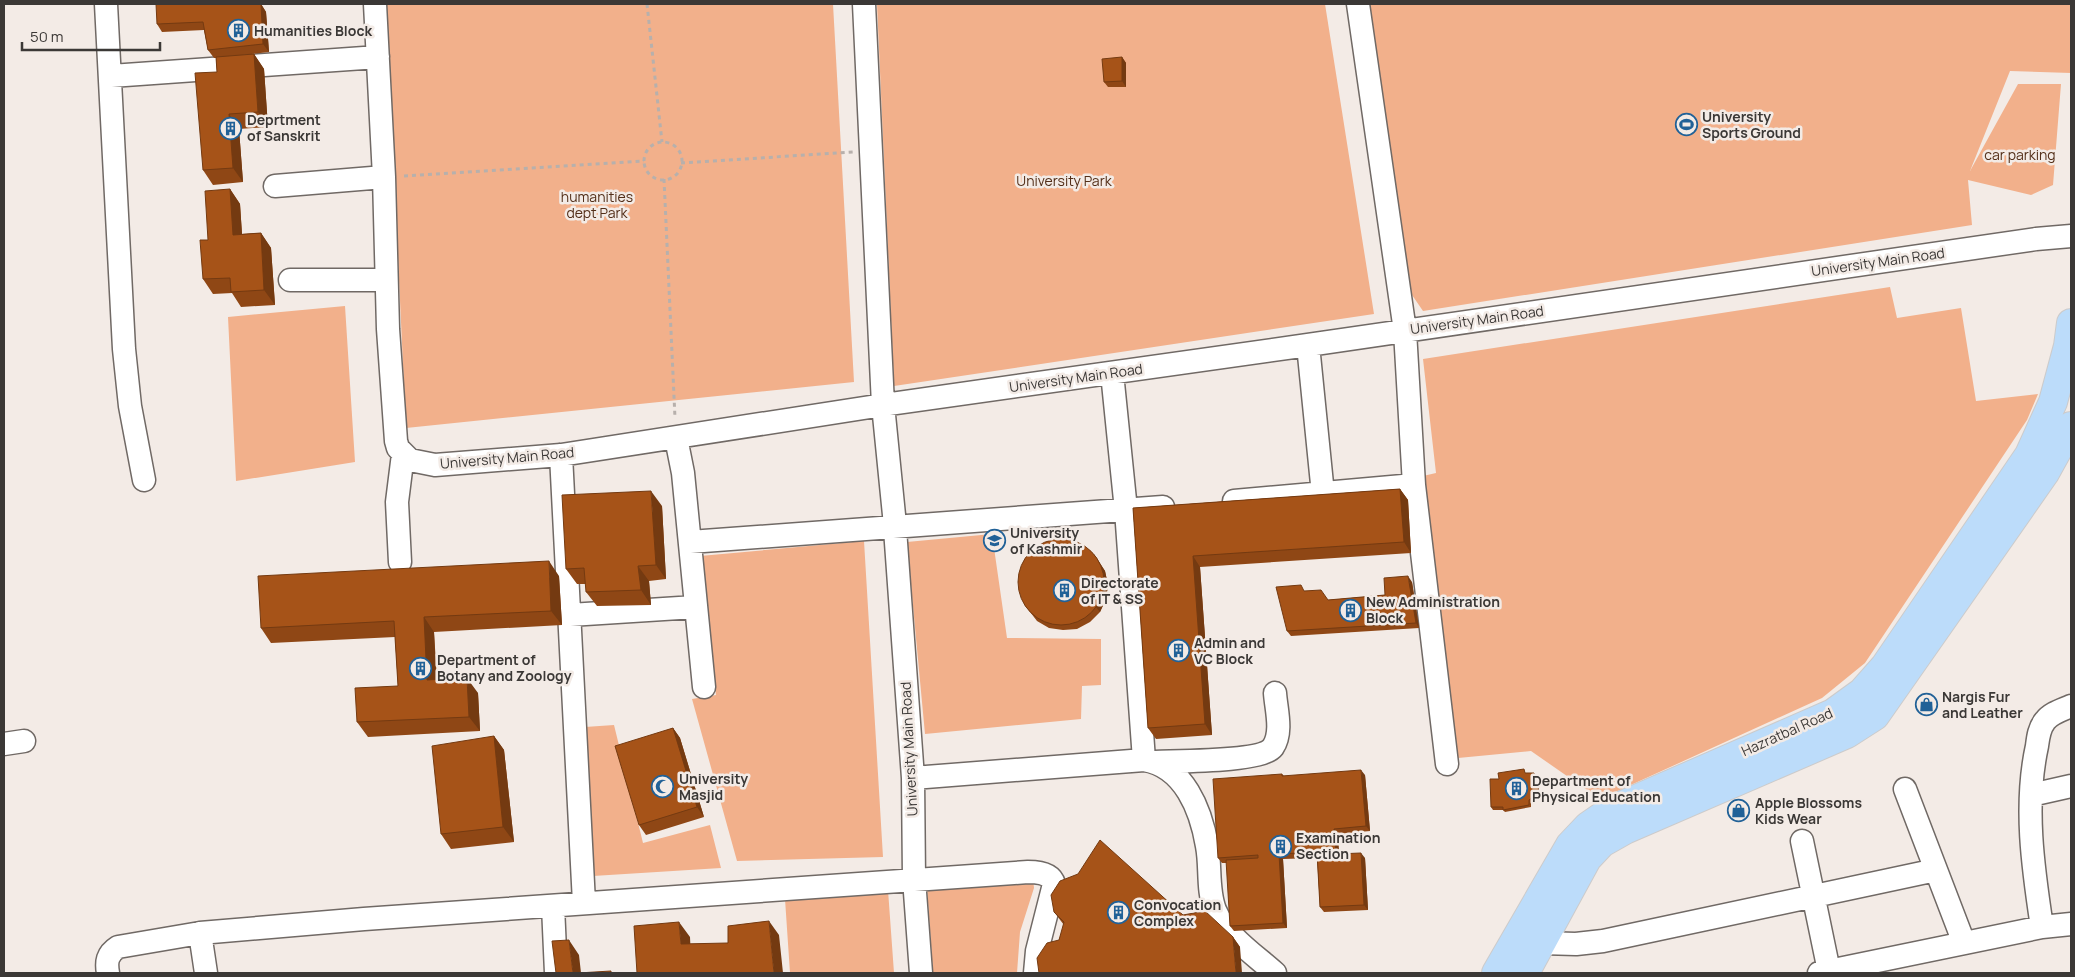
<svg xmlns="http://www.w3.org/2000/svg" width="2075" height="977" font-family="Manrope,sans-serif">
<rect width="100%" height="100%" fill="#f3ebe6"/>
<path fill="#f2b08b" d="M386,4H833L854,382L406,428Z
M877,4H1325L1374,314L894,386Z
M1366,4H2071V73L2010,71L1970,171L2018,84H2061L2053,185L2031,195L1968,180L1972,225L1423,311L1410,292Z
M1890,287L1897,318L1961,308L1976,401L2038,394L2027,420L1865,663L1822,698L1600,799L1531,751L1458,758L1423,476L1436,473L1423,359Z
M345,306L355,462L236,481L228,317Z
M992,534L1007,638L1101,639V685L1082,686L1081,719L925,734L907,542Z
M864,541L883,857L737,861L692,699L716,695L700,556Z
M614,725L643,843L710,825L721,868L593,876L585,727Z
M1033,878L1034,888L1020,932L1017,973H933L927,888Z
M888,890L894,973H790L785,899Z"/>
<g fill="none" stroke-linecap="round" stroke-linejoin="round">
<defs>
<path id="minor" d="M106,4L124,349L130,406L144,480
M375,4L384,177L388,329L396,441L398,448L410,460L435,465L561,455L883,405L1308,345L2036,239L2071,236
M864,4L883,405L894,515L913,778L914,879L921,973
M1358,4L1405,331L1414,485L1447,764
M111,76L378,57
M275,186L384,177
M290,280H386
M1308,345L1323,494
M1112,373L1126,510L1144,760
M676,438L683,473L704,687
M561,455L584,903
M1234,501L1414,485
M690,542L1163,507
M400,562L397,502L403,454
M570,615L695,607
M4,744L24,741
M1155,762C1177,761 1262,762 1273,747C1283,732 1276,709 1275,693
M913,778L1144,760C1184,766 1201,810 1207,846C1211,866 1207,890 1215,910C1226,936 1255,955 1275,973
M1905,789L1964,943
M2031,795L2071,786
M1802,841L1829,971
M553,906L556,973
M2042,927C2033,868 2024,805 2037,746C2038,738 2039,728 2045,721C2051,713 2062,710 2071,706
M200,933L206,973
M1541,943L1576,944L1603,941L1936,870
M108,973C106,962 107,954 118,947L200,933L364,919L1028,872C1038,872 1051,873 1054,884L1037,951L1035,973
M1819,973L2042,927L2071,924"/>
<path id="major" d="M1496,973L1570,845L1588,826L1611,810L1833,713L1862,692L1885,666L2029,455L2053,402L2068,346L2071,323
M1525,973L1587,859L1602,843L1625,830L1847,734L1875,716L2045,473L2071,426"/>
</defs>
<use href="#minor" stroke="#706965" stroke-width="25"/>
<use href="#major" stroke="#cccbcb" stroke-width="30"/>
<path stroke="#b7b0ac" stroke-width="3" stroke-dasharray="4 4" stroke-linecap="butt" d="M647,4L662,142
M644 161a19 19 0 1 1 38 0a19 19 0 1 1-38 0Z
M681,163L853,152
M404,176L644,161
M664,179L675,418"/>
<use href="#minor" stroke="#fff" stroke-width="22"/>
<use href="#major" stroke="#bcdcfa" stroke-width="28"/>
</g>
<path fill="#8f4715" d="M261,4L266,12L269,52L225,57L254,54L264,69L268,127L239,129L243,182L213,185L203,170L217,72L216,58H214L208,50L204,30L162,32L157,24Z
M1122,57L1126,63V87H1108L1104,82Z
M230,189L240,204L242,234L261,233L271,248L275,305L241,307L232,293L213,294L203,279L208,240Z
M1400,489L1408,500L1411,553L1200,567L1212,735L1156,739L1148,728L1133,508Z
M662,506L666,579L649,581L651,605L597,606L586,592V584H577L566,569Z
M1097,559L1105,571L1108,585L1106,599L1100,612L1090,622L1077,629L1063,630L1049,628L1037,621L1024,604Z
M559,576L562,625L434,632L437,680L478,693L480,731L368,737L357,722L398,686L395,637L271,643L261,628Z
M1412,582L1419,628L1291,636L1287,631L1305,591L1328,600L1385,595Z
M673,728L680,738L704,817L646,835L639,825Z
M494,736L504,750L514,842L451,849L441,834Z
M1526,773H1534L1536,776L1540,795L1531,802V807L1505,812L1503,810H1493L1491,807L1499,779Z
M1282,774L1284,776L1365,775L1370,831L1338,834L1339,854L1365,858L1368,910L1324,912L1320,907L1317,858L1283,859L1287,928L1234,931L1230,926L1227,863H1222L1218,858Z
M1054,912L1183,915L1233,937L1240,947L1059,940L1064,925Z"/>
<path fill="#743a11" d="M261,4L266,12L269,52L263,44Z
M254,54L264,69L268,127L258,112Z
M1122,57L1126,63V87L1122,81Z
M229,114L239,129L243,182L233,168Z
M230,189L240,204L243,250L233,235Z
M261,233L271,248L275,305L264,290Z
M1400,489L1408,500L1411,553L1404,542Z
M651,491L662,506L666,579L656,565Z
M1094,554L1105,571L1108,585L1106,599L1100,612L1096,607Z
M1193,556L1200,567L1212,735L1205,724Z
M549,561L559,576L562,625L551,611Z
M638,566L649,581L651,605L641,590Z
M1408,576L1412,582L1419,628L1416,623Z
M424,617L434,632L437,695L427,680Z
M467,678L478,693L480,731L469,717Z
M673,728L680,738L704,817L697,807Z
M494,736L504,750L514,842L503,827Z
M1361,770L1365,775L1370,831L1366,826Z
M1534,773L1536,776L1540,795L1539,792Z
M1334,829L1338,834L1339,859L1336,854Z
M1361,853L1365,858L1368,910L1364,905Z
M1279,854L1283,859L1287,928L1283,923Z
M769,921L779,935L783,973H774Z
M679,922L690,937L691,958L681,944Z
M1233,937L1240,947L1242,973H1236Z
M569,940L579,955L581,973H573Z"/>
<path fill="#a65318" stroke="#743a11" d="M156,4H261L263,44L208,50L203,22L157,24Z
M254,54L258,112L229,114L233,168L203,170L195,73L217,72L216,57Z
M1122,57V81L1104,82L1102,59Z
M230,189L233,235L261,233L264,290L231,292L230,278L203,279L200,240H208L205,191Z
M1400,489L1404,542L1193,556L1205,724L1148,728L1133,508Z
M651,491L656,565L638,566L641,590L586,592L584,568L566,569L562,495Z
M1018 582a43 43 0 1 1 86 0a43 43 0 1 1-86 0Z
M549,561L551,611L424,617L427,680L467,678L469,717L357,722L355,688L398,686L394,621L261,628L258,576Z
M1408,576L1416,623L1287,631L1276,587L1301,585L1304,591L1321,590L1328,600L1385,595L1384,578Z
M673,728L697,807L639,825L615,746Z
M494,736L503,827L441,834L432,746Z
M1524,769L1525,773H1534L1539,792L1529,800V805L1503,810V807H1491L1490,779H1499L1498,773Z
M1361,770L1366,826L1334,829L1336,854L1361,853L1364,905L1320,907L1317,852L1279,854L1283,923L1230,926L1226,860L1258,858V855L1218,858L1213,779L1282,774V776Z
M1100,840L1183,915L1205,911L1233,937L1236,973H1039L1037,958L1047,943L1059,940L1064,922L1054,912L1051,895L1060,881L1078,874Z
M769,921L774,973H637L634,926L679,922L681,944L728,943V926Z
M569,940L573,973H556L552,941Z
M611,971V973H578Z"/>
<defs>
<symbol id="building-ring" viewBox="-11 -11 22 22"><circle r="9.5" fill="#f3ebe6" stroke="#216197" stroke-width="1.5"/><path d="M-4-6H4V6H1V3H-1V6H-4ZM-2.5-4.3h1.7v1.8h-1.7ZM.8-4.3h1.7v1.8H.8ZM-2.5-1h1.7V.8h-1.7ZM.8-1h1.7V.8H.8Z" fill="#216197"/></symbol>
<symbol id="stadium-ring" viewBox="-11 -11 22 22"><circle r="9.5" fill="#f3ebe6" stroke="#216197" stroke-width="1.5"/><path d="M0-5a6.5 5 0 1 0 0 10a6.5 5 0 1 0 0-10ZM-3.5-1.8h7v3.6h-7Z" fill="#216197"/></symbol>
<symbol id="university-ring" viewBox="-11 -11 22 22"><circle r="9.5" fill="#f3ebe6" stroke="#216197" stroke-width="1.5"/><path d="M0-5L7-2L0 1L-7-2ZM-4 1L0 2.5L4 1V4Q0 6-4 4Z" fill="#216197"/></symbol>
<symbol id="shop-ring" viewBox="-11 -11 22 22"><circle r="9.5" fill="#f3ebe6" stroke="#216197" stroke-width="1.5"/><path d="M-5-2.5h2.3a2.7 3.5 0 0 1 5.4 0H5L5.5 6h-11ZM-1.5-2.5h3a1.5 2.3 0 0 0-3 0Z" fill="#216197"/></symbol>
<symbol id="mosque-ring" viewBox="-11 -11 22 22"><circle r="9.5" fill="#f3ebe6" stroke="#216197" stroke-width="1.5"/><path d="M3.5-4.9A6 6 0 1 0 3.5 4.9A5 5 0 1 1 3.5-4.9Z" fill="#216197"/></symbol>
</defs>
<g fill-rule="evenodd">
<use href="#building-ring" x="226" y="18" width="25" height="25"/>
<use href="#stadium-ring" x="1674" y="112" width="25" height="25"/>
<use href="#building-ring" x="218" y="116" width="25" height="25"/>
<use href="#university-ring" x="982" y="528" width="25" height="25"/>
<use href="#building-ring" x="1052" y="578" width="25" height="25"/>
<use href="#building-ring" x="1338" y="598" width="25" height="25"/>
<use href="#building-ring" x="1166" y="638" width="25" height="25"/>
<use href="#building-ring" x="408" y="656" width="25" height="25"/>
<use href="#shop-ring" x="1914" y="692" width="25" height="25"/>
<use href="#mosque-ring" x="650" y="774" width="25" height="25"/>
<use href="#building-ring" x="1504" y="776" width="25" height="25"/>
<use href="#shop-ring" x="1726" y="798" width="25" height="25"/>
<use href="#building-ring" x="1268" y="834" width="25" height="25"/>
<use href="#building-ring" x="1106" y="900" width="25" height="25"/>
</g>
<g text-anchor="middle" stroke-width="5" stroke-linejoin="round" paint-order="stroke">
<g font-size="14" font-weight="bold" fill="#3b3836" stroke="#f3ebe6" text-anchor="start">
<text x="254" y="36">Humanities Block</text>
<text x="1702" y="122">University<tspan x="1702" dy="16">Sports Ground</tspan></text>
<text x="247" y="125">Deprtment<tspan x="247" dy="16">of Sanskrit</tspan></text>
<text x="1010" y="538">University<tspan x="1010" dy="16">of Kashmir</tspan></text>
<text x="1081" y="588">Directorate<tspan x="1081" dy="16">of IT &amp; SS</tspan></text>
<text x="1366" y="607">New Administration<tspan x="1366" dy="16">Block</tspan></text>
<text x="1194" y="648">Admin and<tspan x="1194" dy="16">VC Block</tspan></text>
<text x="437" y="665">Department of<tspan x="437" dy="16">Botany and Zoology</tspan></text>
<text x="1942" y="702">Nargis Fur<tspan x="1942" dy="16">and Leather</tspan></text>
<text x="679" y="784">University<tspan x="679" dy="16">Masjid</tspan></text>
<text x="1532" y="786">Department of<tspan x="1532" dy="16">Physical Education</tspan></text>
<text x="1755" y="808">Apple Blossoms<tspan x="1755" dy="16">Kids Wear</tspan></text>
<text x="1296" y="843">Examination<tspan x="1296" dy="16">Section</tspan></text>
<text x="1134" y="910">Convocation<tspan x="1134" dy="16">Complex</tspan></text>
</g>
<g font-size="14" fill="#532f19" stroke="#f3ebe6">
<text x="2020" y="160">car parking</text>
<text x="1064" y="186">University Park</text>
<text x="597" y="202">humanities<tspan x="597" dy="16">dept Park</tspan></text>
</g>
<g font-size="14" fill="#3b3836" stroke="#f3ebe6">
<text transform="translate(1878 262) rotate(-8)" y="5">University Main Road</text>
<text transform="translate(1477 320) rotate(-8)" y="5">University Main Road</text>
<text transform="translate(1076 378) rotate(-8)" y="5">University Main Road</text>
<text transform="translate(507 458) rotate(-5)" y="5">University Main Road</text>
<text transform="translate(1787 732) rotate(-24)" y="5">Hazratbal Road</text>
<text transform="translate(909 749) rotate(-93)" y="5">University Main Road</text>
</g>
</g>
<rect width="2075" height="977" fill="none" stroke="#3b3836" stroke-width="10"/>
<path d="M22 42v8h138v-8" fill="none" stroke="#3b3836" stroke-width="2.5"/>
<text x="30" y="42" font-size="15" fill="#3b3836" stroke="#f3ebe6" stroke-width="4" paint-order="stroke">50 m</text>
</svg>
